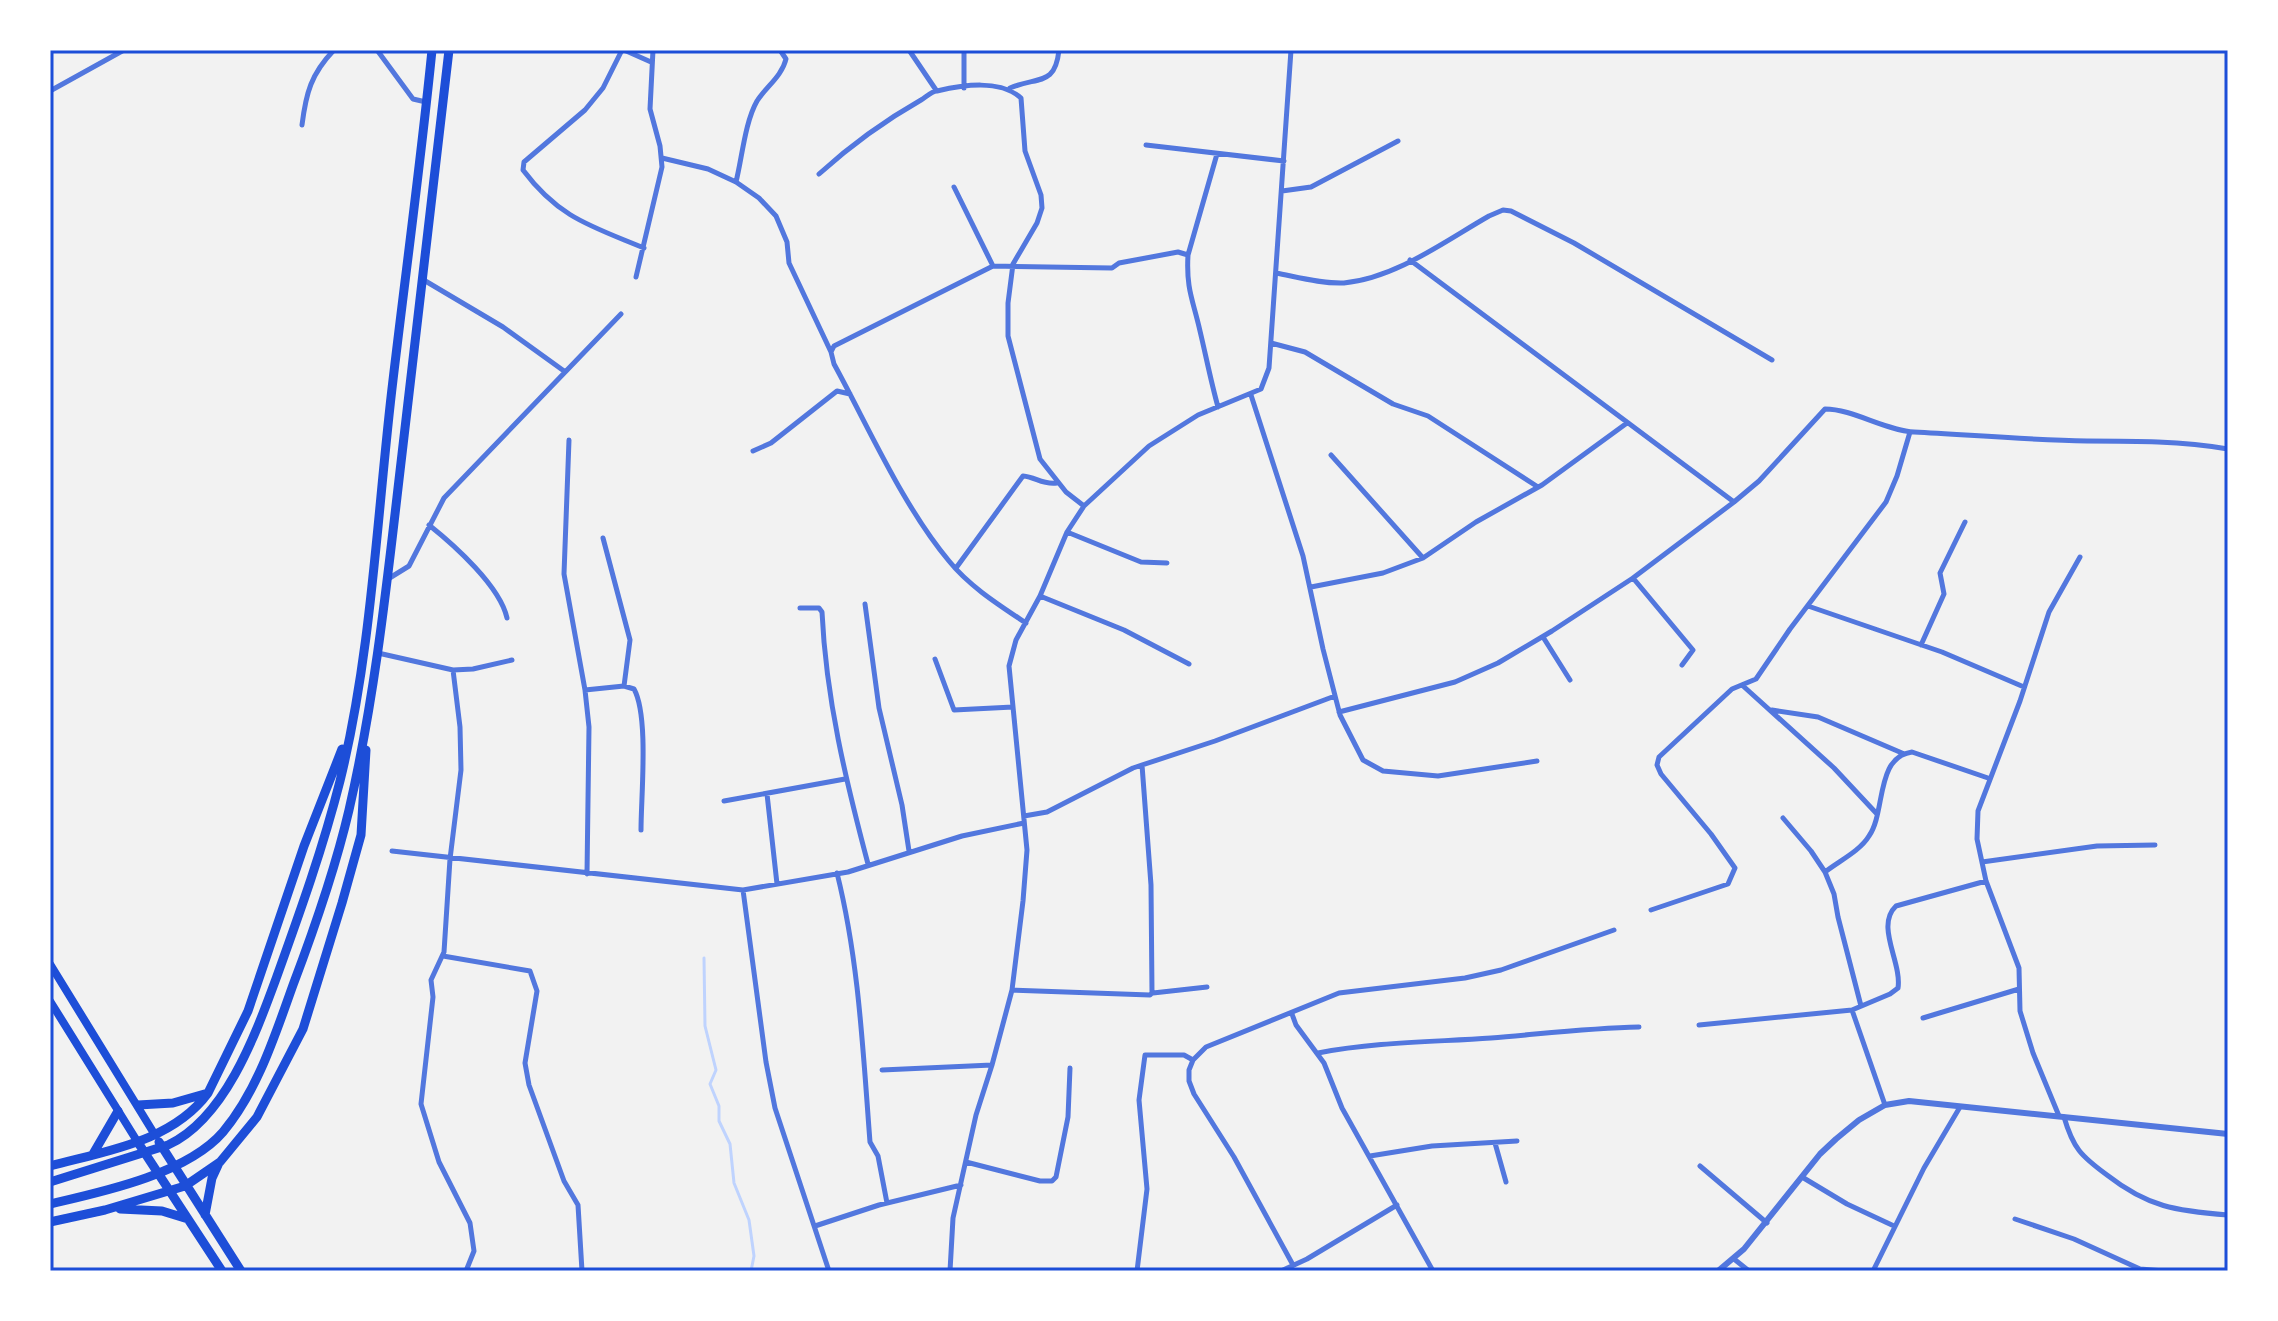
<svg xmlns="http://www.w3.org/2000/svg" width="2278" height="1321" font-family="'Alegreya Sans',sans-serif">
<rect width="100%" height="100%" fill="#f2f2f2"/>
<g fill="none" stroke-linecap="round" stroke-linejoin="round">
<path stroke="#bfd3fe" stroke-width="3" d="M704,958L705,1026L716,1070L710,1084L719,1106V1121L730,1144L734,1183L749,1220L754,1256L751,1271"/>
<path stroke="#5277de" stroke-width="5" d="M377,50L413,99L426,102
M622,50L603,88L585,110L524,162L523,170C559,218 591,226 644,248
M624,50L651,62
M909,50L936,90
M964,88V50
M1010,88C1038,76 1055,87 1059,50
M50,91L124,50
M302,125C306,93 311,74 334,50
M1146,145L1284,161
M1217,154L1188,255C1186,289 1193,300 1200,331C1206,356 1211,382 1218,407
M662,158L708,169L736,182L759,198L776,216L787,242L789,263L831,352
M819,174C851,145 884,121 921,100C926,97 932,91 937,91C963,85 1000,79 1021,98L1025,151L1041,195L1042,208L1037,223L1013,264L1008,303V336L1040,459L1066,492L1084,506
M736,182C742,158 745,122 757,101C766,87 782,76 786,59L780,50
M954,187L993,266
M1282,191L1311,187L1398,141
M1410,260L1734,502
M1276,273C1297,277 1322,284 1344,283C1396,278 1445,241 1489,216L1503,210L1511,211L1574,243L1772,360
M636,277L662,167L660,146L650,109L653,50
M422,279L503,327L564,371
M1271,343L1305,352L1393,404L1428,416L1538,487
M1251,395L1303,556L1323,649L1340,715L1363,760L1383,771L1438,776L1537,761
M569,440L564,574L585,690L589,727L587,874
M753,451L771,443L837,391L850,394
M1331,455L1423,558
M429,525C454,545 500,586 507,618
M1067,532L1141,562L1167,563
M603,538L630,640L624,686
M956,568L1023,476C1036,477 1042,485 1057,483
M1633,578L1693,650L1682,665
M388,579L409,566L444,498L621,314
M1311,587L1383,573L1423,558L1476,522L1542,485L1627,423
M1040,596L1124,630L1189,664
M865,604L879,708L902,805L909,851
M1808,606L1942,652L2024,687
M800,608H819L822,612C826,699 846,781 868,864
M1026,623C999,605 969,586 949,561C903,506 869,428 834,364L831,352L834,346L993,266L1112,268L1119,263L1178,252L1188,255
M1543,637L1570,680
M1921,645L1944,594L1940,573L1965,522
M378,653L453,670L473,669L512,660
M935,659L954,710L1013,707
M453,670L460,727L461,770L450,859L444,952L431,980L433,997L421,1104L439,1162L470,1223L474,1251L466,1271
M1742,685L1834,768L1877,814
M585,690L624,686L634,689C649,716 641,796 641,830
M1772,710L1818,717L1902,753
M1339,712L1455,682L1498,663L1552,631L1633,578L1734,502L1759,481L1825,409C1853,409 1884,430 1914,432C1971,435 2029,440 2087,441C2135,441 2181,441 2228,449
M767,794L777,884
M724,801L845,779
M1024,816L1047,812L1133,768L1215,741L1335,696
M1783,818L1811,851L1825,872L1834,894L1838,917L1861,1006
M392,851L743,890L848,872L962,836L1024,823
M1982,862L2097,846L2155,845
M1825,872C1839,861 1860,851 1869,836C1886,812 1875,757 1912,752L1988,778
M837,873C859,961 863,1052 870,1142L878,1156L887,1203
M743,890L766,1062L775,1108L829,1271
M1651,910L1728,884L1735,868L1711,834L1661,774L1657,765L1659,757L1732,689L1756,679L1790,629L1886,502L1897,476L1910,432
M443,956L530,971L537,991L525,1063L529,1085L564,1181L578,1205L582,1271
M1012,990L1150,995L1152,993L1151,885L1142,765
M1153,993L1207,987
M1852,1010L1890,994L1898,988C1902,962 1875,926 1896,906L1986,881
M1292,1014L1296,1025L1324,1063L1342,1108L1433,1271
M1923,1018L2019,989
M1699,1025L1852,1010L1885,1105
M1318,1053C1375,1042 1433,1042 1491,1038C1541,1034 1589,1028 1639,1027
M882,1070L992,1065
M2059,1116L2033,1053L2020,1011L2019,968L1986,881L1977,839L1978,811L2020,701L2049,612L2080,557
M2064,1117C2073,1148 2081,1156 2107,1175C2148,1207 2176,1211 2228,1215
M1495,1143L1506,1182
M1370,1156L1432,1146L1517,1141
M966,1162L1040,1181H1052L1056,1177L1068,1117L1070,1068
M1700,1166L1767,1223
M1802,1177L1847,1204L1894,1226
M2015,1219L2074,1239L2140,1269L2164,1271
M815,1226L879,1205L961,1185
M1734,1259L1749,1271
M1293,1265L1234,1157L1194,1094L1189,1081V1070L1193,1060L1206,1047L1339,993L1465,978L1501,970L1614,930
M950,1271L953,1218L976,1115L992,1065L1012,990L1023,901L1027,850L1009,666L1016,640L1040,596L1067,532L1084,506L1149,446L1198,415L1261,389L1269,368L1291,50
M1137,1271L1147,1189L1139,1100L1145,1055H1184L1193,1060
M1281,1271L1307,1259L1397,1205
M1873,1271L1924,1168L1960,1107"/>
<path stroke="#5277de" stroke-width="6" d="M1718,1271L1744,1249L1820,1154L1836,1139L1859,1120L1885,1105L1909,1101L2228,1134"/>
<path stroke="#1d4ed8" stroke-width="8" d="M50,964L155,1135
M50,1001L137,1141"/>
<path stroke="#1d4ed8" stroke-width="9" d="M138,1105L173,1103L208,1093
M137,1141L222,1271
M159,1142L241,1271
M93,1154L118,1111
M50,1166C105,1151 172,1142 208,1093L248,1011L304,846L342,749
M50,1182L168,1145C226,1118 256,1033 277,976C300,912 323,848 340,781C372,651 377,513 393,380C406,270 421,160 432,50
M50,1204C102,1192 187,1174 223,1132C258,1090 275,1035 293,985C315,927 335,870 349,810C376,693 388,573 402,454C418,319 433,185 449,50
M120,1209L162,1211L188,1219
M205,1215L212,1178L218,1165
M50,1222L105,1210L185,1186L220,1162L257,1117L303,1029L342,903L361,835L366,750"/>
</g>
<rect width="2278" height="1321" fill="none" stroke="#ffffff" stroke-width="104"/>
<rect x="52" y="52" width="2174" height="1217" fill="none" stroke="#1d4ed8" stroke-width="3"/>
</svg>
